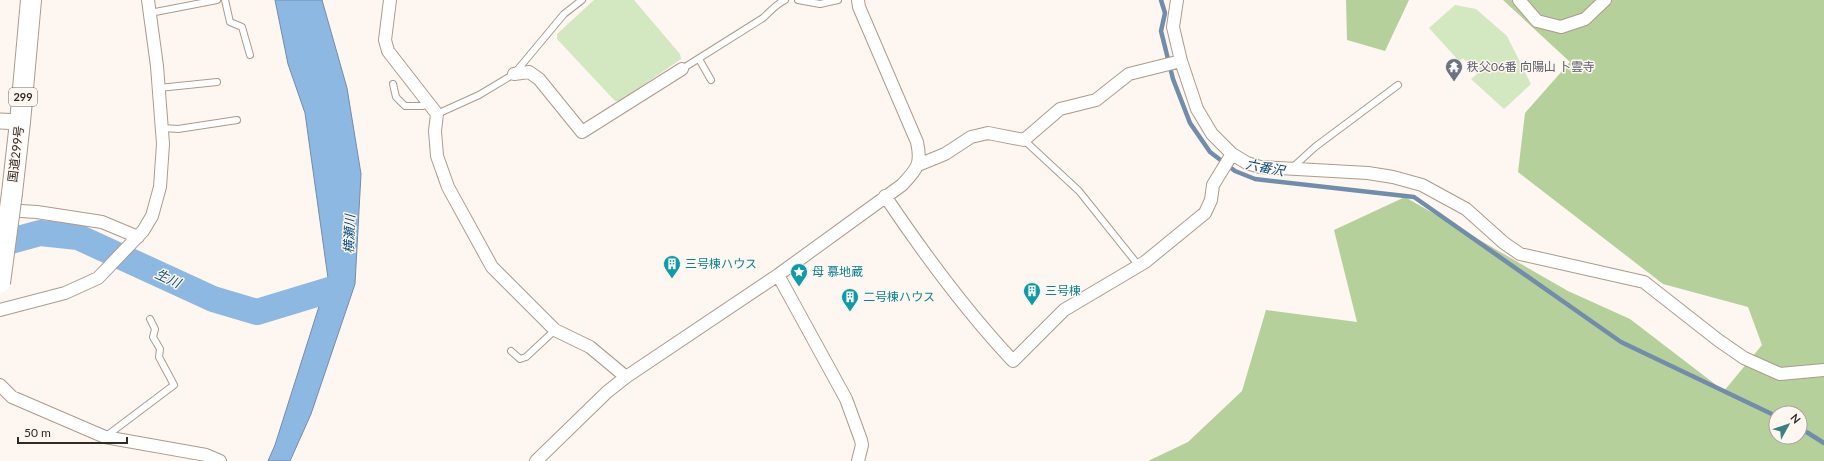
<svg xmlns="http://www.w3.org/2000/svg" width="1824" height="461" font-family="Lato,'Noto Sans JP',sans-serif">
<rect width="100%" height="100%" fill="#fef6f0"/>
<path fill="#d3e7c0" d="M594,0H634L680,54L681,59L620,101H615L557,39V34Z
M1455,5L1476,9L1507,36L1531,84L1504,109L1471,79L1477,74L1463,58L1459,61L1429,28Z"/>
<path fill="#b6d09c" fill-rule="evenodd" d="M1346,0H1409L1385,51L1347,40Z
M1503,0H1824V461H1148L1188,442L1242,391L1266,310L1357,322L1334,230L1405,197L1568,291L1630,319L1724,391L1762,345L1748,307L1663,284L1518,172L1525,113L1570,62ZM1776,413H1800V437H1776Z"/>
<path fill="#8db8e1" stroke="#728da9" d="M275,0H322L347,88L361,174L355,284L311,414L290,461H268L275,445L328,278L305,113L288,64Z"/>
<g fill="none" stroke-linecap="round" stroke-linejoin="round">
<path stroke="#728da9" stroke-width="4.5" d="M1161,0L1165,13L1161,31L1173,79L1190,123L1210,152L1235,171L1255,179L1414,197L1621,342L1776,416
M1800,428L1824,443"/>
<path stroke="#8db8e1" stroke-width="26" d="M0,244L40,233L78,237L213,299L257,312L336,288"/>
<defs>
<path id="service" d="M225,0L230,22L242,27L250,55
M798,0L820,4L838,0
M150,13L217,0
M699,59L711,80
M682,69L763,18C770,12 776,4 785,0
M393,84L396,97L405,106H423L429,104
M159,88L217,82
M437,114L479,95L514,74L564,14L582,0
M163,128L178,129L237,120
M1024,140L1079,191L1139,266
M1292,168L1315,147L1398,85
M511,351L520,359L526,357L555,330
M105,437L174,385L159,357L160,349L153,337L155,329L150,319"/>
<path id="minor" d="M390,0L385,40L388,51L437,114L435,131L437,156L448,187L492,267L555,330L590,347L626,377
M1177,0L1173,27L1181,61L1197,109L1212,134L1232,154L1247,163L1260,167L1368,173L1393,177L1422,185L1466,209L1504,243L1520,254L1644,282L1718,340L1744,358L1780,374L1824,370
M1519,0L1537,21L1561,27L1585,19L1605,0
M514,74L529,72L539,79L582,132L682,69
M918,165L945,154L971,137L988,133L1024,140L1060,109L1096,100L1129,74L1181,61
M885,196C924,254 965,310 1013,361L1064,310L1145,262L1205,213L1211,200L1213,185L1232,154
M5,210L37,212L102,222L138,237
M778,275L846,399L861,440L862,445L858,461
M0,310L65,293L98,278L143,231L152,216L160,187L163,144L157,66L148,0
M0,385L12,397L105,437L206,455L220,461
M536,461L607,392L626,377L778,275L902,185C917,169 922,164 917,142L859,7L858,0"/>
<path id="tertiary" d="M0,121L20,122"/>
<path id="trunk" d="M12,193L20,122L31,0"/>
</defs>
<use href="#service" stroke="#ae9a8d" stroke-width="8"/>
<use href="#minor" stroke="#ae9a8d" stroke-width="14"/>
<use href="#tertiary" stroke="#ae9a8d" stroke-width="17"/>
<use href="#trunk" stroke="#ae9a8d" stroke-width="22"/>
<use href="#service" stroke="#fff" stroke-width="6"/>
<use href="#minor" stroke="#fff" stroke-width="12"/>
<use href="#tertiary" stroke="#fff" stroke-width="15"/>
<use href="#trunk" stroke="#fff" stroke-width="20"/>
<defs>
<path id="trunk-bridge" d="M0,283L12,193"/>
</defs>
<use href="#trunk-bridge" stroke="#ae9a8d" stroke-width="22" stroke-linecap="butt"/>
<use href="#trunk-bridge" stroke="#fff" stroke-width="20"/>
</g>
<defs>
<symbol id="temple-pin" viewBox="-11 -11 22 30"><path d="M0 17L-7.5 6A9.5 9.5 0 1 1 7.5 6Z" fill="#6b7280" stroke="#fef6f0"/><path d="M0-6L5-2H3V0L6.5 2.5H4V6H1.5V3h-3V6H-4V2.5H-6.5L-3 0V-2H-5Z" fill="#fff"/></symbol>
<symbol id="building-pin" viewBox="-11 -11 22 30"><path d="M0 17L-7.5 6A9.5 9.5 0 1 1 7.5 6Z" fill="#0f9aa8" stroke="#fef6f0"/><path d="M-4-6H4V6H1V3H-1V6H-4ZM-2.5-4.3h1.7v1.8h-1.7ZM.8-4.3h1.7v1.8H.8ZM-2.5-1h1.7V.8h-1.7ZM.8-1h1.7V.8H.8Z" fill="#fff"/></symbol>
<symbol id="sight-pin" viewBox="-11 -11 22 30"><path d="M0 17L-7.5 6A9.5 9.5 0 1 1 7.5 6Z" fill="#0f9aa8" stroke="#fef6f0"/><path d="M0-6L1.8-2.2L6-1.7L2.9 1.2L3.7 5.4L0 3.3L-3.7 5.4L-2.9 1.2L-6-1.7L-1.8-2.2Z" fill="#fff"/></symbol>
</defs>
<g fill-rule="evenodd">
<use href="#temple-pin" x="1444" y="57" width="20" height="27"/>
<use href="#building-pin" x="662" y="254" width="20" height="27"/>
<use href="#sight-pin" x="789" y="262" width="20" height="27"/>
<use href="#building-pin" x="1022" y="281" width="20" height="27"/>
<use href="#building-pin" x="840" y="287" width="20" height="27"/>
</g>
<g text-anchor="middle" stroke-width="3" stroke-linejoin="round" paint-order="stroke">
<rect fill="#fef6f0" stroke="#6f6762" stroke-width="1" x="9" y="88" width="28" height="18" rx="3"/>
<g font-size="11" font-weight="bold" fill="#322a25">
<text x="23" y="101">299</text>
</g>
<g font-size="12" fill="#5b616d" stroke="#fef6f0" text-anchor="start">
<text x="1467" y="71">秩父06番 向陽山 卜雲寺</text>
</g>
<g font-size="12" fill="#322a25" stroke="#fef6f0">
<text transform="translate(16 154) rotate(-83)" y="4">国道299号</text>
</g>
<g font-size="12" fill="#0d838f" stroke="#fef6f0" text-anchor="start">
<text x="685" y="268">三号棟ハウス</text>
<text x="812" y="276">母 慕地蔵</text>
<text x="1045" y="295">三号棟</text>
<text x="863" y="301">二号棟ハウス</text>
</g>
<g font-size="13" font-style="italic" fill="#064c7f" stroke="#fef6f0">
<text transform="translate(1265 167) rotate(11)" y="5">六番沢</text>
<text transform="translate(349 234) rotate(-88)" y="5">横瀬川</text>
<text transform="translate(168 278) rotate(25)" y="5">生川</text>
</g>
</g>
<g transform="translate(1788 425) rotate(50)"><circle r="19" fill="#fef6f0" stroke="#aca49f"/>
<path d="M0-3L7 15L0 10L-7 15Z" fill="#398180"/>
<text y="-6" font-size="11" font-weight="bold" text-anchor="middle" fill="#322a25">N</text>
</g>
<path d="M18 437v6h109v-6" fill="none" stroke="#322a25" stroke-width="2"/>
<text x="24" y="437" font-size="12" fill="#322a25" stroke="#fef6f0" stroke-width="3" paint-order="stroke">50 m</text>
</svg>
